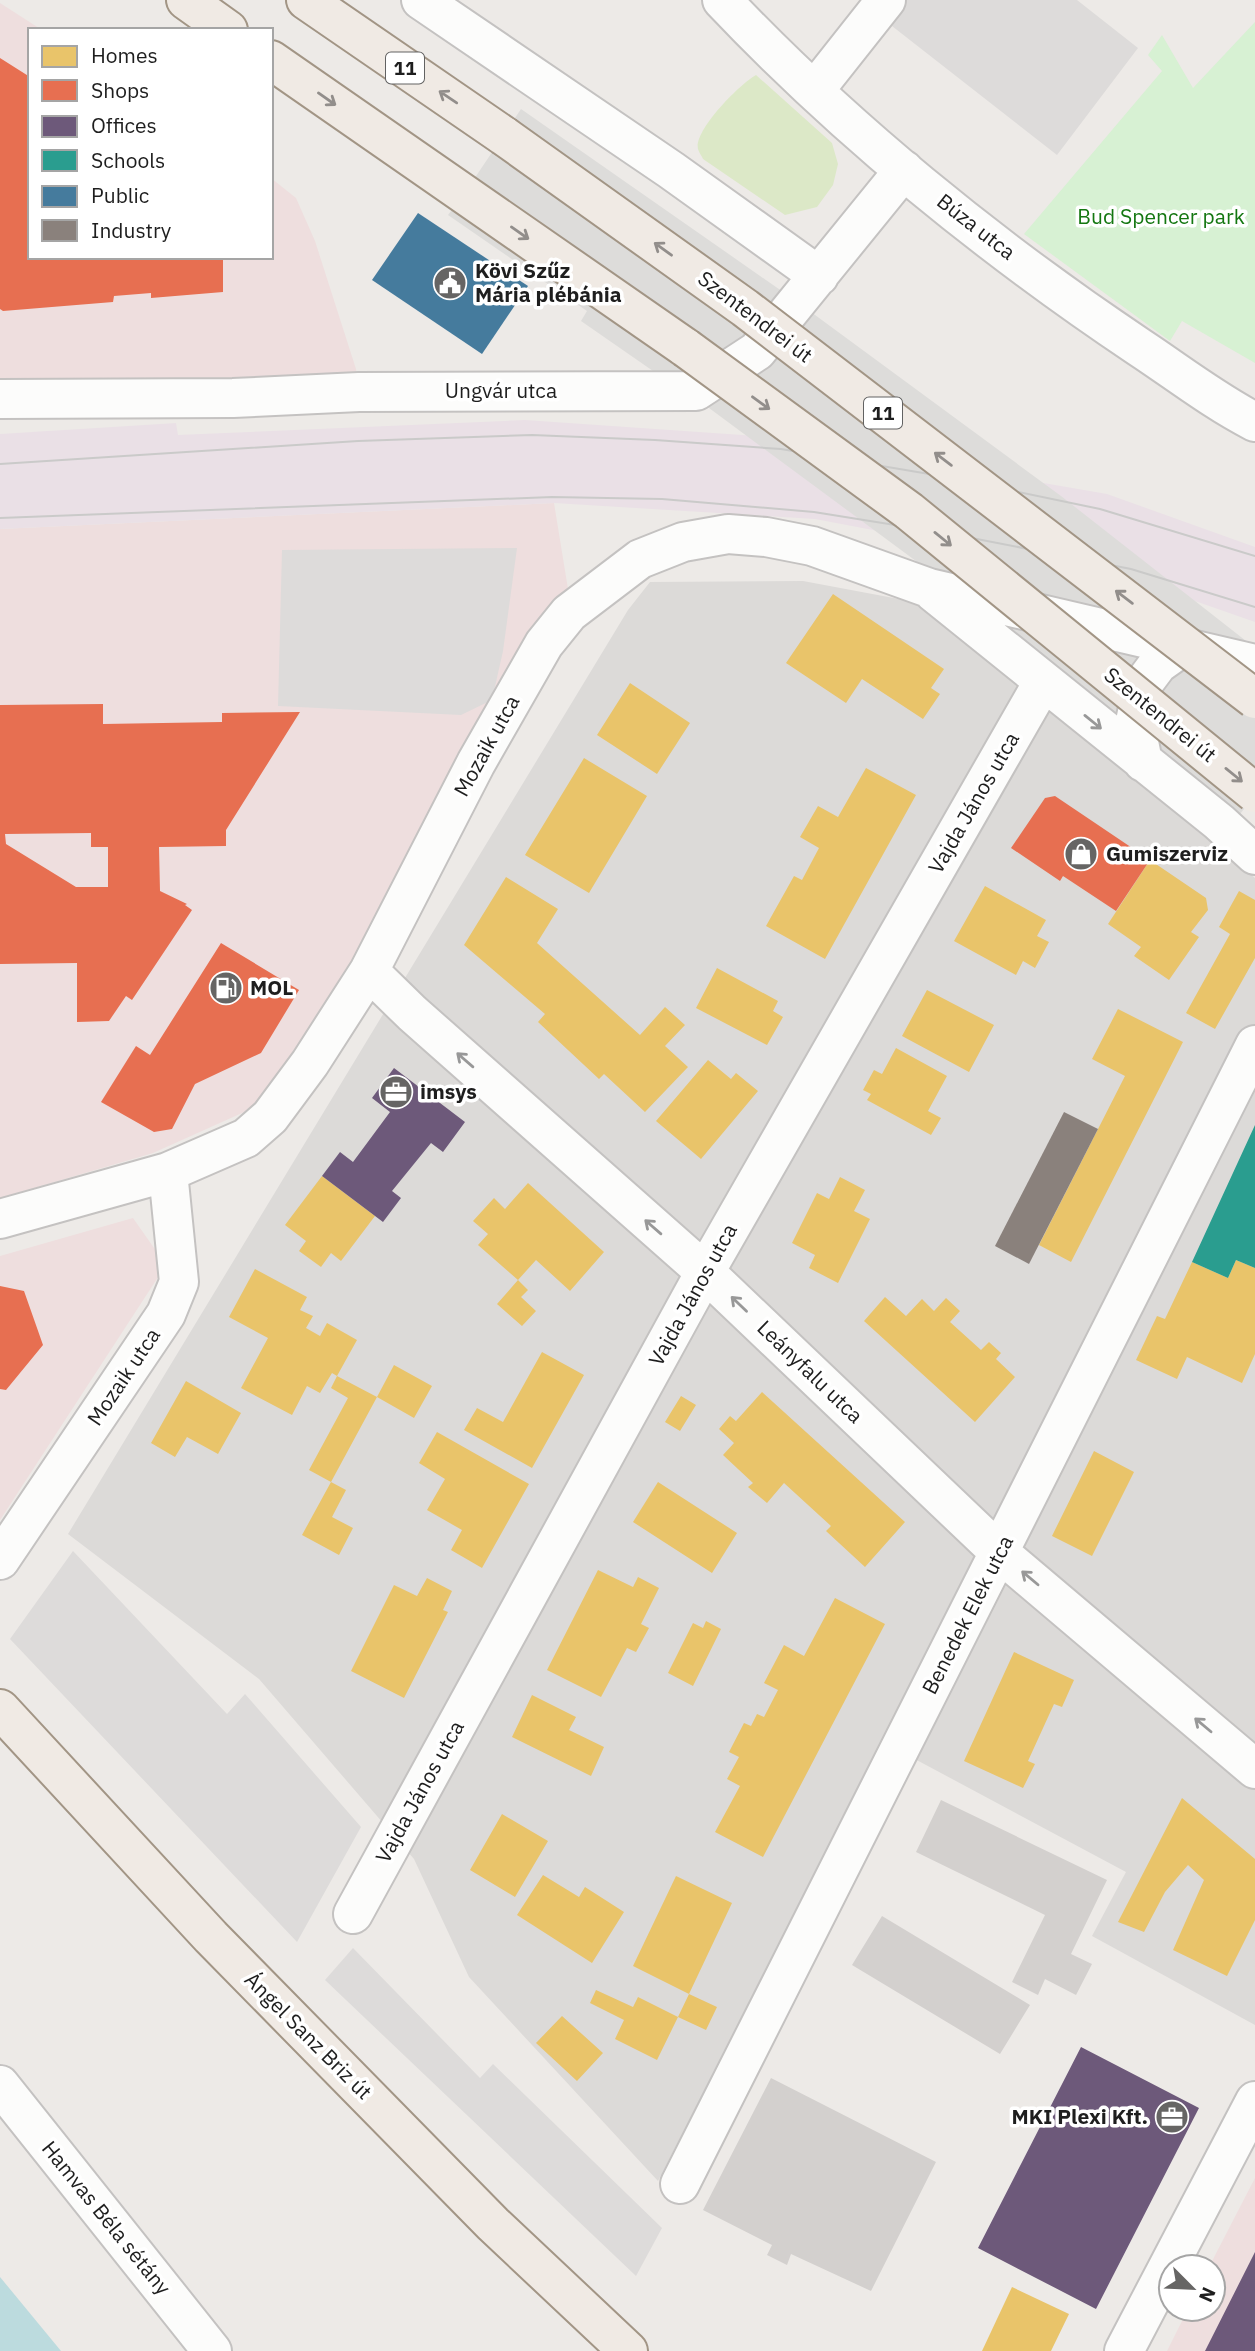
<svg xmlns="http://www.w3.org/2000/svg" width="1255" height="2351" font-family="'IBM Plex Sans',sans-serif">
<rect width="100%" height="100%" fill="#edeae7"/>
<path fill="#dcdad8" d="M803,581L915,602L1211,839L1255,878V2025L1092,1936L1126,1872L883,1742L658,2181L469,1977L414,1859L259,1679L68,1534L628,610L650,582Z"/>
<path fill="#eedede" d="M0,3L42,30H30V257H271V178L296,198L315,241L356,369L359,392L0,396Z
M554,503L568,589L455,774L321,1022L262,1104L153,1153L0,1198V529Z
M133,1218L166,1265L0,1520V1256Z
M1255,2178V2351H1167L1188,2309H1213V2267H1209Z"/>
<path fill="#eae0e6" d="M525,420L784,438L1107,494L1255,547V622L1132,579L815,519L554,503L0,529V434L176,423L178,435Z"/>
<path fill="#dce8c7" d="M756,75L832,143L838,164L833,185L817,207L785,215L703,159C702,156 699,153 698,149C694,130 740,84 756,75Z"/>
<path fill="#d7f1d3" d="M1255,22V363L1182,321L1170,341L1024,234L1162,71L1148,55L1162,35L1193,88Z"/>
<path fill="#dddbda" d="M898,0H1077L1138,48L1057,155L883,19Z
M517,548L503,651L492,700L461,715L278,706L282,550Z
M73,1551L227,1714L245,1694L361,1827L297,1942L10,1639Z
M353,1948L480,2078L493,2064L662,2228L636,2276L325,1980Z"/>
<path fill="#bcdbde" d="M0,2277L61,2351H0Z"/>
<path fill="#dddcda" d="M521,109L796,301L1061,496L1255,648V809L1248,804L1240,814L1047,658L678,385L666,380L581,321L587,311L448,215L464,194Z"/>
<path fill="#e9c46a" d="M833,594L944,669L931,688L940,694L923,719L862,679L846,703L786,663Z
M630,683L690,723L657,774L597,735Z
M584,758L647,796L589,893L525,855Z
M866,768L916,795L825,959L766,926L794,876L802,880L819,848L800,837L818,806L838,817Z
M1150,860L1206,898L1208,910L1191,932L1199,937L1169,980L1134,956L1141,947L1108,924Z
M506,877L558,909L537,943L640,1035L665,1007L685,1025L665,1046L688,1067L645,1112L604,1074L599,1079L538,1022L545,1014L464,945Z
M985,886L1046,920L1037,936L1049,942L1035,968L1023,961L1016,975L954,941Z
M1239,891L1255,900V958L1215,1029L1186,1013L1230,934L1219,927Z
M717,968L778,1001L773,1011L783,1017L767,1045L696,1008Z
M927,990L994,1025L969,1072L902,1036Z
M1118,1009L1183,1042L1071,1262L1039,1245L1125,1076L1092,1059Z
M896,1048L947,1076L928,1111L941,1118L931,1135L867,1100L871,1094L863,1090L874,1070L882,1074Z
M708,1060L731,1079L736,1073L758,1091L701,1159L656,1121Z
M322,1176L375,1216L341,1261L331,1253L321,1267L299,1251L306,1241L285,1225Z
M840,1177L865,1190L854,1211L870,1219L838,1283L809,1268L815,1255L792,1243L817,1193L829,1199Z
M528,1183L604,1252L570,1291L536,1260L518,1280L528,1290L521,1297L536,1311L522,1326L497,1304L518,1280L478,1245L488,1234L473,1221L494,1198L505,1209Z
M1236,1260L1255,1268V1354L1242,1383L1187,1357L1177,1379L1136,1360L1157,1316L1165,1319L1192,1262L1228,1278Z
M255,1269L307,1297L300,1310L313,1316L306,1328L320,1336L327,1323L357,1340L337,1376L377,1397L331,1482L309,1470L348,1398L331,1388L337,1376L332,1373L320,1393L307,1386L292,1415L241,1388L268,1338L229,1317Z
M885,1297L906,1316L922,1299L934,1311L946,1298L960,1311L950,1322L981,1350L989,1342L1001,1353L996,1359L1015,1377L975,1422L864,1321Z
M542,1352L584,1375L532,1468L464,1430L477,1408L503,1422Z
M394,1365L432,1386L414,1418L377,1397Z
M186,1381L241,1413L218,1454L187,1437L175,1457L151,1443Z
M762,1392L905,1522L865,1567L826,1531L831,1526L784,1483L767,1503L748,1487L753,1483L723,1455L734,1443L719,1429L730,1416L736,1421Z
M681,1396L696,1405L680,1431L665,1422Z
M437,1432L529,1484L482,1568L451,1550L462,1530L427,1510L445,1479L419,1463Z
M1094,1451L1134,1472L1092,1556L1052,1536Z
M331,1482L346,1490L332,1517L353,1528L339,1555L302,1535Z
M658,1482L737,1533L712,1573L633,1522Z
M598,1570L633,1587L638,1577L659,1588L641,1624L649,1628L636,1652L627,1648L601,1697L547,1670Z
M427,1578L452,1591L443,1610L448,1612L404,1698L351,1671L394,1585L417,1596Z
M835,1598L885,1624L763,1857L715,1832L740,1786L727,1779L739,1757L729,1752L744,1723L751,1726L757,1714L764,1717L778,1690L764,1683L784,1645L804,1656Z
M706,1621L721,1629L693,1686L668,1673L693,1623L703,1628Z
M1014,1652L1074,1680L1062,1707L1054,1704L1028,1761L1035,1764L1023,1788L964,1761Z
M532,1695L576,1717L569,1730L604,1747L591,1776L512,1737Z
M1182,1798L1255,1859V1920L1227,1976L1173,1950L1204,1880L1188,1865L1165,1892L1144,1932L1118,1922Z
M502,1814L548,1841L515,1897L470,1870Z
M543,1875L579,1897L585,1887L624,1912L592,1963L517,1915Z
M676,1876L732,1903L689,1994L633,1966Z
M596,1990L633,2007L638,1997L678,2017L657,2060L615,2039L624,2020L590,2003Z
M689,1994L717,2007L706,2030L678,2017Z
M562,2016L603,2053L577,2081L536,2043Z
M1012,2287L1069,2314L1051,2351H982Z"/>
<path fill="#e76f51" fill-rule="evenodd" d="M0,58L30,77V257H223V292L151,298V293L114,296L113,302L3,311L0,309Z
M103,704V724L222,722V713L300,712L226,830V846L159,847L160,891L187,904L185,905L192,910L132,1000L126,996L109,1021L77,1022V963L0,964V705ZM91,833V847H108V887H76L6,844L5,834Z
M1055,796L1150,860L1116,911L1063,876L1060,881L1011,848L1045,798Z
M221,943L299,990L261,1053L195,1084L172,1129L154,1132L101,1102L136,1046L150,1055Z
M0,1286L24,1291L43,1345L6,1390L0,1389Z"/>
<path fill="#6d597a" d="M394,1068L465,1122L443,1152L431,1143L392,1191L401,1198L383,1222L322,1176L340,1152L353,1162L390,1112L372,1098Z
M1081,2047L1199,2108L1096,2309L978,2248Z
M1255,2252V2351H1205Z"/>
<path fill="#2a9d8f" d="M1255,1125V1268L1236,1260L1228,1278L1192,1262Z"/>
<path fill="#457b9d" d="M418,213L528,286L482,354L372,280Z"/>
<path fill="#8a817c" d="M1064,1112L1098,1129L1029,1264L995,1246Z"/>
<path fill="#d3d0ce" d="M941,1800L1107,1880L1071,1954L1092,1964L1076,1995L1045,1979L1038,1995L1012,1982L1045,1915L916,1852Z
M882,1916L1030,2005L1000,2054L852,1965Z
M771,2078L936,2162L871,2291L791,2254L787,2265L767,2255L772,2245L703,2210Z"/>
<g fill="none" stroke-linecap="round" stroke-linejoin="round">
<defs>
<path id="minor" d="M421,0L671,170L819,276
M722,0C844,129 991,248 1139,347C1177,372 1214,401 1255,422
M814,91L886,0
M0,399L233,398L359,392L696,391L757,351L904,170
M933,592L1219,822L1255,855
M1143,762L1135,722L1143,684L1158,664L1182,647
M369,971L412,1013L705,1272L1000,1553L1255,1769
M0,1219L168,1172L246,1138L270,1117L310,1063L369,971L476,763L544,644L569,613L640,559L683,542L728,534L766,537L812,546L929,588L1255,664
M0,1560L166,1314L179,1282L168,1172
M353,1914L705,1272L1043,682
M0,2085L212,2351
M680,2184L1255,1045
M1124,2351L1255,2101"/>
<path id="major" d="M186,0L228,30
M306,0L504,136
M271,60L686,348
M0,1709L211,1937L493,2224L628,2351"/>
</defs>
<use href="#minor" stroke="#c4c2c1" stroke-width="42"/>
<use href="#major" stroke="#a29585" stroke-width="42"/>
<use href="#minor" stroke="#fcfcfb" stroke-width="38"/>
<use href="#major" stroke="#f0eae4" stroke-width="38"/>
<path stroke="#cacac9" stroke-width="2" d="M0,464L358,441L532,435L655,440L781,449L941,476L1100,509L1255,556
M0,518L552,497L662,499L814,512L951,534L1131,569L1255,607"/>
<defs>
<path id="major-bridge" d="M504,136L745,308L1255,699
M686,348L909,511L1255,793"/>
</defs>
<use href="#major-bridge" stroke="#a29585" stroke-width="42" stroke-linecap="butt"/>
<use href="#major-bridge" stroke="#f0eae4" stroke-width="38"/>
</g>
<defs><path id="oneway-shaft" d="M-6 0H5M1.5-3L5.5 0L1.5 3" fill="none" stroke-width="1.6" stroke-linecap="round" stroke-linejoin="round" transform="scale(1.75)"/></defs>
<g stroke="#928e8b">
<use href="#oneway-shaft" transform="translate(448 97) rotate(-146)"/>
<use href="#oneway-shaft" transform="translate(327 99) rotate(35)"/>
<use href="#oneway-shaft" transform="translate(520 233) rotate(35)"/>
<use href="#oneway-shaft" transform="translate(663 249) rotate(-144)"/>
<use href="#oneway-shaft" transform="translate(761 403) rotate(36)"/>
<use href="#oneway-shaft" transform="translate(943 459) rotate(-143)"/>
<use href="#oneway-shaft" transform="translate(943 539) rotate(39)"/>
<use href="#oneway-shaft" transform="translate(1124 597) rotate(-143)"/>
<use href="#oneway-shaft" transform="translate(1234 775) rotate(39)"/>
</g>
<g stroke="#989898">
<use href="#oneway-shaft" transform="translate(1093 722) rotate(39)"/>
<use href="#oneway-shaft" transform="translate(465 1060) rotate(-139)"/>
<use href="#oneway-shaft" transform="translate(653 1227) rotate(-139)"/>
<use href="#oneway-shaft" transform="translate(739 1304) rotate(-136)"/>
<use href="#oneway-shaft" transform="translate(1030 1578) rotate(-140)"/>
<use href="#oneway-shaft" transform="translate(1203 1725) rotate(-140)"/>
</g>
<defs>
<symbol id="civic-disc" viewBox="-11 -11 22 22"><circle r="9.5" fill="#666564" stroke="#fff"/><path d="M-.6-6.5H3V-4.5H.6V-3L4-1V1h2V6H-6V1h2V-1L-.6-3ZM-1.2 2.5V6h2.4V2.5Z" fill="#fff"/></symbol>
<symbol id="shop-disc" viewBox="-11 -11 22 22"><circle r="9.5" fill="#666564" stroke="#fff"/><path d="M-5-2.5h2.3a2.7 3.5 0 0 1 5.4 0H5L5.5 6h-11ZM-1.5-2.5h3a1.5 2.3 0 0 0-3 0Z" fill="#fff"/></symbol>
<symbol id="fuel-disc" viewBox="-11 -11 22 22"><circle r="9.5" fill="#666564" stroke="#fff"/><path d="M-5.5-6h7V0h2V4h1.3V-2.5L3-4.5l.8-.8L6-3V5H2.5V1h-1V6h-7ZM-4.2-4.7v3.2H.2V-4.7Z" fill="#fff"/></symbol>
<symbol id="office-disc" viewBox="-11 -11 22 22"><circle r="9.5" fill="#666564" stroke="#fff"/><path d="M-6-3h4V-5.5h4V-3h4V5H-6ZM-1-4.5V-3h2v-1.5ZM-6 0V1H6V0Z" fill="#fff"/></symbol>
</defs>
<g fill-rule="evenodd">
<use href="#civic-disc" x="431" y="264" width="38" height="38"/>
<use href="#shop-disc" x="1062" y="835" width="38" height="38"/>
<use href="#fuel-disc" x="207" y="969" width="38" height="38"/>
<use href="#office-disc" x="377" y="1073" width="38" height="38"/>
<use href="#office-disc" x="1153" y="2098" width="38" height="38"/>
</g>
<g text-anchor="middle" stroke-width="7" stroke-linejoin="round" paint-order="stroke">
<g fill="#fff" stroke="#626262" stroke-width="2">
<rect x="386" y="52.5" width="38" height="31" rx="5"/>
<rect x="864" y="397.5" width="38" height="31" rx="5"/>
</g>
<g font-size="19" font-weight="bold" fill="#1e1e1e">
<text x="405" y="75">11</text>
<text x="883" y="420">11</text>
</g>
<g font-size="21" fill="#147711" stroke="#fff">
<text x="1161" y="224">Bud Spencer park</text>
</g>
<g font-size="21" fill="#1e1e1e" stroke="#fff">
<text transform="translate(976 227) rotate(38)" y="7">Búza utca</text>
<text transform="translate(755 317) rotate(37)" y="7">Szentendrei út</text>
<text x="501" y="398">Ungvár utca</text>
<text transform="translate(1160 715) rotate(39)" y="7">Szentendrei út</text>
<text transform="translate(487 746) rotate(-61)" y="7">Mozaik utca</text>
<text transform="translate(974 803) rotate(-60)" y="7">Vajda János utca</text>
<text transform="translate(693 1295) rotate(-61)" y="7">Vajda János utca</text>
<text transform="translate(810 1372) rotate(44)" y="7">Leányfalu utca</text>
<text transform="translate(124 1377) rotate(-56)" y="7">Mozaik utca</text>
<text transform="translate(968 1615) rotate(-63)" y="7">Benedek Elek utca</text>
<text transform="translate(420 1792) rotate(-61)" y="7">Vajda János utca</text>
<text transform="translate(308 2036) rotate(45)" y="7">Ángel Sanz Briz út</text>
<text transform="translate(106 2218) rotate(51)" y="7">Hamvas Béla sétány</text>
</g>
<g font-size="21" font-weight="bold" fill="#1e1e1e" stroke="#fff" text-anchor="start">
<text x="475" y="278">Kövi Szűz<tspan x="475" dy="24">Mária plébánia</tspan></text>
<text x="1106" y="861">Gumiszerviz</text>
<text x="250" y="995">MOL</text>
<text x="420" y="1099">imsys</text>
<text x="1148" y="2124" text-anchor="end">MKI Plexi Kft.</text>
</g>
</g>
<rect x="28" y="28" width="245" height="231" fill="#ffffff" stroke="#a5a5a5" stroke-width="2"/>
<rect x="42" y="46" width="35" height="21" fill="#e9c46a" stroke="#a5a5a5" stroke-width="2"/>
<text x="91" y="63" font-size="21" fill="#1e1e1e">Homes</text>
<rect x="42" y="80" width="35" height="21" fill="#e76f51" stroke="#a5a5a5" stroke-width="2"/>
<text x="91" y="98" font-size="21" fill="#1e1e1e">Shops</text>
<rect x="42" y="116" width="35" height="21" fill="#6d597a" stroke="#a5a5a5" stroke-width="2"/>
<text x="91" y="133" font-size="21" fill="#1e1e1e">Offices</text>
<rect x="42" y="150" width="35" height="21" fill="#2a9d8f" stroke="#a5a5a5" stroke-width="2"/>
<text x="91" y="168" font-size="21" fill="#1e1e1e">Schools</text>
<rect x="42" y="186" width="35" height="21" fill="#457b9d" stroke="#a5a5a5" stroke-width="2"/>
<text x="91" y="203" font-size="21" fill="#1e1e1e">Public</text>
<rect x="42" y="220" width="35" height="21" fill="#8a817c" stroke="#a5a5a5" stroke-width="2"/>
<text x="91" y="238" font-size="21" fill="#1e1e1e">Industry</text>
<g transform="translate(1192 2288) rotate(114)"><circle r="33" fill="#ffffff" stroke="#a5a5a5" stroke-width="2"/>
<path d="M0-5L12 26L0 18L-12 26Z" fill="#666564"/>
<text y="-10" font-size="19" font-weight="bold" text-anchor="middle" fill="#1e1e1e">N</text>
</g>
</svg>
